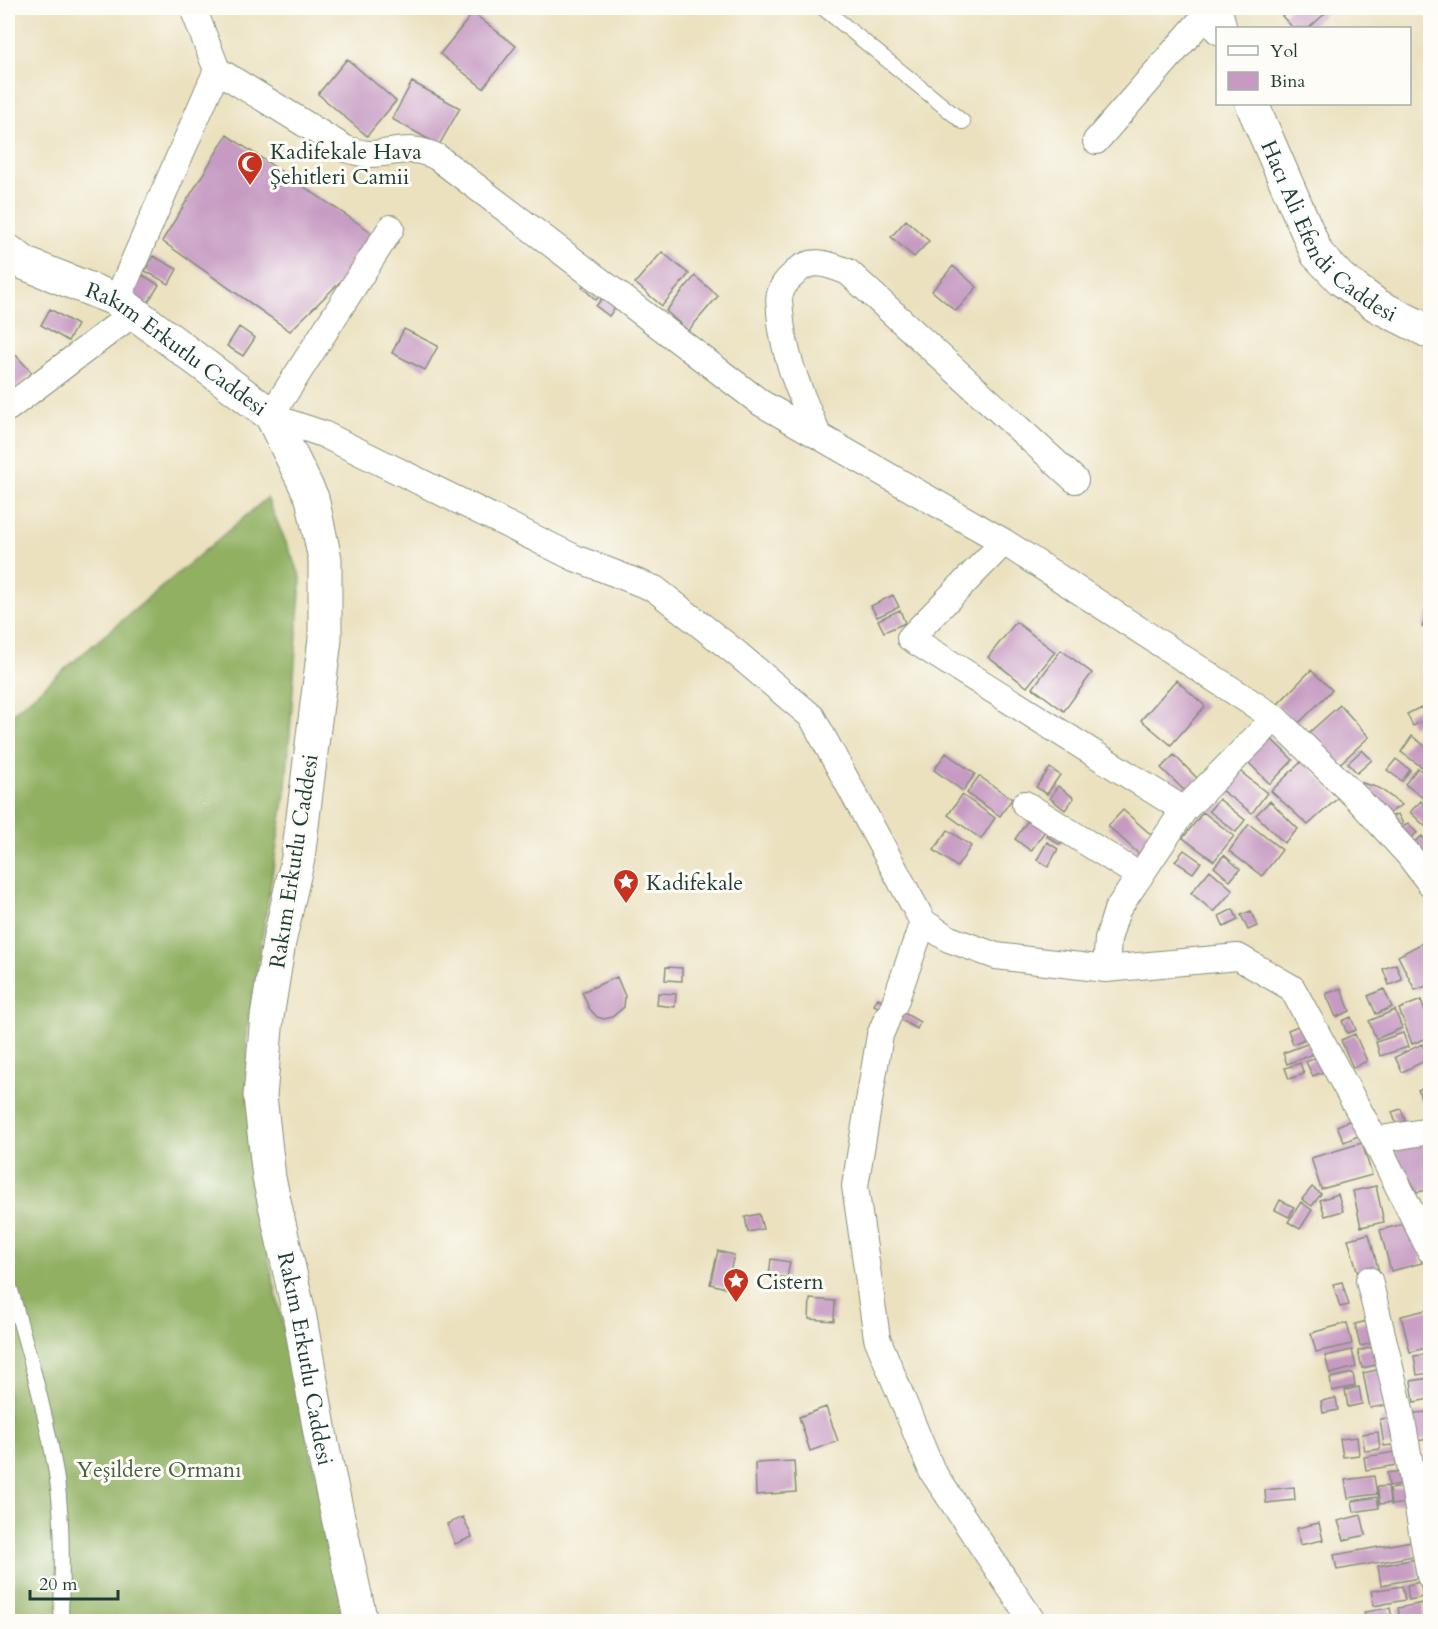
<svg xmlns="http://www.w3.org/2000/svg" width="1438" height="1629" font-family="Cardo,serif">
<rect width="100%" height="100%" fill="#fdfcf7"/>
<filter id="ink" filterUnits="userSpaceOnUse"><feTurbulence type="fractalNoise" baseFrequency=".0167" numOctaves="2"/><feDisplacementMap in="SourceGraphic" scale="12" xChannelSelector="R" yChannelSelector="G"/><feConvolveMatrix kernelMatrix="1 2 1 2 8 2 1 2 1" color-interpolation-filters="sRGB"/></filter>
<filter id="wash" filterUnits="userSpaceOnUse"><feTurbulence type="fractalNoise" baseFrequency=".008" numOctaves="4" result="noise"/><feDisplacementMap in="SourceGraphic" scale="24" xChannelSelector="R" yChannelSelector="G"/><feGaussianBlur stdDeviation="1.35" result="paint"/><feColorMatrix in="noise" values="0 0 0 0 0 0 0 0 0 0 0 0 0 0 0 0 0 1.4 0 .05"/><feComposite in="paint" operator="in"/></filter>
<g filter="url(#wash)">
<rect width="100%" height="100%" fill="#ebe1bf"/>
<path fill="#91b062" stroke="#58764b" stroke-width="1.5" d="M267,498L301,578L286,788L246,1038L269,1261L348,1621H8V717Z"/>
<g id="blocks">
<path fill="#c69ac2" d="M1291,8H1328L1330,9L1309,28H1293L1282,16Z
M473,13L516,46L483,88L440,54Z
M347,59L396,101L367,136L318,94Z
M412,82L460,108L439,145L392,119Z
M227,135L383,240L290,331L162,241Z
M906,220L929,241L914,257L891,237Z
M662,252L689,274L662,306L635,283Z
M153,256L177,269L169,284L145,271Z
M953,266L977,287L956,311L932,291Z
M143,275L159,285L144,309L128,298Z
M695,276L718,296L688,331L666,311Z
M591,277L605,289L596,300L582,287Z
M608,291L620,301L609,316L596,306Z
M50,309L77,325L68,341L41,325Z
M239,327L255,338L243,356L227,346Z
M404,329L438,346L425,370L392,353Z
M14,353L32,373L8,395V359Z
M893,595L899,607L877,617L871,606Z
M900,610L905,623L884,632L878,620Z
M1430,610V631L1422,627Z
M1016,622L1055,652L1027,687L988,657Z
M1061,650L1092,673L1064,711L1033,688Z
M1311,670L1332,690L1297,725L1277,705Z
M1176,680L1205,706L1171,745L1141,720Z
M1340,705L1369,737L1334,769L1304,737Z
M1421,707L1427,719L1413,726L1407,714Z
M1267,735L1293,760L1270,784L1244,758Z
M1412,736L1430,750V769L1429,772L1401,752Z
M1362,750L1372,760L1357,773L1348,763Z
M946,753L975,774L963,791L934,770Z
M1174,755L1200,781L1188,794L1161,768Z
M1396,759L1410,770L1402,781L1387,770Z
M1303,760L1338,798L1308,825L1271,791Z
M1050,768L1060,775L1047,794L1036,787Z
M1418,768L1430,778V794L1426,800L1405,784Z
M1237,769L1267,793L1252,813L1221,790Z
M979,776L1012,799L1000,816L967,793Z
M1359,782L1379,788L1402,805L1383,817L1354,787Z
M1058,786L1074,798L1065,810L1050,798Z
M962,795L995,818L981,839L948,815Z
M1219,799L1245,820L1236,832L1209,811Z
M1270,801L1298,829L1284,843L1256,815Z
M1421,801L1430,811V825L1427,828L1410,812Z
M1123,810L1155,838L1140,855L1108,826Z
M1203,812L1234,836L1214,861L1183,838Z
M1398,814L1403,824L1392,829L1387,818Z
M1031,816L1047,828L1031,851L1015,839Z
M1408,823L1417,833L1405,842L1397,832Z
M1249,824L1282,850L1262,876L1229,851Z
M1055,825L1068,834L1060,845L1047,836Z
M948,830L971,846L957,867L934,850Z
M1422,836L1430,847V857L1427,860L1414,842Z
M1047,842L1058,849L1048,867L1037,860Z
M1184,850L1201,862L1193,873L1175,861Z
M1224,855L1240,869L1230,881L1214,867Z
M1210,870L1233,890L1214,912L1191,893Z
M1233,909L1238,920L1224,927L1219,916Z
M1251,911L1257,926L1248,930L1241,915Z
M1430,939V985L1415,990L1398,956Z
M1396,964L1402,980L1389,985L1383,969Z
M666,967L682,968V981L665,980Z
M617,977L625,996L624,1007L612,1017L604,1019L597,1017L589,1008L582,992Z
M1341,988L1350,1011L1336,1017L1326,994Z
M1384,989L1392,1007L1376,1014L1368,996Z
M658,993L676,994L675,1007L657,1005Z
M878,998L920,1022L917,1029L874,1005Z
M1421,1000L1430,1024V1037L1412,1044L1399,1009Z
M1395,1010L1402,1028L1376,1039L1369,1021Z
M1351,1017L1356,1030L1347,1033L1342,1021Z
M1303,1024L1309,1037L1293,1044L1288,1030Z
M1403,1033L1408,1047L1380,1056L1376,1042Z
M1355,1034L1367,1061L1353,1068L1341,1040Z
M1315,1041L1319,1052L1287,1064L1283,1053Z
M1422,1044L1429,1059L1402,1072L1395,1057Z
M1324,1054L1331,1069L1313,1076L1306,1062Z
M1300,1063L1304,1074L1289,1079L1285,1068Z
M1430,1085V1100L1423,1103L1418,1090Z
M1401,1109L1406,1123L1397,1126L1392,1112Z
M1351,1120L1358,1136L1344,1142L1337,1126Z
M1430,1140V1190L1417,1192L1390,1145Z
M1362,1143L1372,1175L1321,1189L1311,1158Z
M1376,1186L1384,1222L1361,1227L1353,1191Z
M1312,1187L1321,1194L1312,1206L1302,1199Z
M1338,1194L1343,1211L1325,1216L1320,1200Z
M1280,1200L1294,1207L1289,1217L1275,1210Z
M1301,1202L1312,1210L1300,1229L1288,1222Z
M759,1214L763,1229L748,1232L745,1217Z
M1411,1222L1422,1263L1391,1271L1380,1230Z
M1369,1234L1379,1272L1359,1277L1348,1239Z
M718,1251L734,1255L726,1288L710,1284Z
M771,1259L790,1262L787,1278L769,1275Z
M1342,1282L1349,1305L1340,1307L1333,1284Z
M810,1299L835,1301L834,1321L809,1319Z
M1430,1309V1347L1410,1352L1401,1316Z
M1371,1320L1377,1342L1360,1346L1355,1324Z
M1347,1323L1352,1344L1316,1352L1311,1333Z
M1381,1345L1386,1363L1362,1368L1358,1351Z
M1352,1350L1356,1367L1330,1374L1325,1356Z
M1430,1354V1373L1417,1375L1414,1356Z
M1385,1368L1392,1404L1370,1408L1363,1373Z
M1353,1373L1355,1386L1332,1391L1330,1378Z
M1430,1378V1399L1414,1402L1411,1381Z
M1359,1387L1362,1404L1348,1407L1345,1390Z
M1336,1398L1338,1410L1323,1413L1321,1401Z
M826,1407L838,1441L810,1451L799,1417Z
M1430,1412V1439L1416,1441L1414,1413Z
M1397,1417L1400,1444L1384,1446L1380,1419Z
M1378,1432L1380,1449L1365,1451L1362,1434Z
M1357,1437L1359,1455L1343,1457L1340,1439Z
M1427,1445H1430V1470H1428Z
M1395,1452L1398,1465L1366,1470L1364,1457Z
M794,1461L796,1492L756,1495L755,1463Z
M1407,1470L1409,1483L1389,1486L1387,1473Z
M1374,1476L1377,1494L1348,1498L1345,1480Z
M1388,1486L1390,1503L1380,1504L1377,1487Z
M1411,1486L1413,1502L1391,1505L1389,1489Z
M1294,1487L1295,1500L1266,1503L1265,1490Z
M1377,1497L1379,1508L1354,1512L1352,1501Z
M1361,1515L1366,1535L1344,1540L1338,1521Z
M463,1517L472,1537L455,1544L447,1524Z
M1319,1523L1323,1540L1300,1545L1297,1528Z
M1412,1541L1414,1556L1337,1570L1334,1555Z
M1416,1559L1419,1578L1381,1585L1378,1566Z
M1420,1582L1423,1597L1409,1600L1407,1585Z
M1402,1586L1405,1600L1374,1606L1371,1591Z
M1423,1603L1426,1622H1401L1398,1608Z
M1390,1608L1393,1622H1366L1364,1612Z"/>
</g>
</g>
<g filter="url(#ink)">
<use href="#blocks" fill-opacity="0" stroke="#858f7a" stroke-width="1.5"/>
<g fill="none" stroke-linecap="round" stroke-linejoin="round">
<defs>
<path id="service" d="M823,8L963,122
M8,1280C25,1340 43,1400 54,1462C64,1513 62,1569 61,1622"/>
<path id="minor" d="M217,70L346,149C353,151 362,154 370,154C397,153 410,144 437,157L761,403L1004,542L1275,718L1359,800L1408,854L1430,883
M1096,141L1212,8
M117,300L217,70L193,8
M8,408L135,312
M271,415L391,228
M272,417L323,434L575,558L655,589L735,652L812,717L923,922L949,939L996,956L1106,969L1238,957L1292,988L1375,1140L1430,1250
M818,435C801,395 783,356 780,312C780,306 778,299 780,294C782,286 787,280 793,275C810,256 828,264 848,272L1075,480
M1004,542L910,638L1184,810
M1025,804L1140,876
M1106,969L1108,939L1117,910L1184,810L1275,718
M894,1005L923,922
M888,1016L880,1035L855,1186L877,1338L932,1471L1033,1622
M1375,1140L1430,1131
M1369,1280L1400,1409L1430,1576"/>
<g id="tertiary">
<path d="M1215,8L1220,28"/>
<path id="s1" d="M1252,104L1317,254L1341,279L1378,306L1430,332"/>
</g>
<g id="secondary">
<path id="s2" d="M8,251L26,264L117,300L271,415L312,498L325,559V639L298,858L279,942L267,1017L260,1096L269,1178L300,1318L322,1444L361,1622"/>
</g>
</defs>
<use href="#service" stroke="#858f7a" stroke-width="16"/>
<use href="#minor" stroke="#858f7a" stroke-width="28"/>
<use href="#tertiary" stroke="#858f7a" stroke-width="35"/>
<use href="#secondary" stroke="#858f7a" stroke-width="35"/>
<use href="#service" stroke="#fff" stroke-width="14"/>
<use href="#minor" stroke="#fff" stroke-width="26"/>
<use href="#tertiary" stroke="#fff" stroke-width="33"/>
<use href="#secondary" stroke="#fff" stroke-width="33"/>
</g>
</g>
<defs>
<symbol id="mosque-pin" viewBox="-11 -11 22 30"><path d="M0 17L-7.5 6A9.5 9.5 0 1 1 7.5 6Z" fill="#c8321e" stroke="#fdfcf7"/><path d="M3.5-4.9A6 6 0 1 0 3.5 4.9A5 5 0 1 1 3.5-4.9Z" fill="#fff"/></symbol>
<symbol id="sight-pin" viewBox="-11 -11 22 30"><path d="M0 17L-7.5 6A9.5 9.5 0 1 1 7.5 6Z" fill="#c8321e" stroke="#fdfcf7"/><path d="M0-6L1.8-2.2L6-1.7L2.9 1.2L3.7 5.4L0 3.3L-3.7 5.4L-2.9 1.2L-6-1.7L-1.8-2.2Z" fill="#fff"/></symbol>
</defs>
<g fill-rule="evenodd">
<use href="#mosque-pin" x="235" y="149" width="30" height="40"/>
<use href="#sight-pin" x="611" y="867" width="30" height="40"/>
<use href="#sight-pin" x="721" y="1266" width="30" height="40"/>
</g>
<g text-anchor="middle" stroke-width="6" stroke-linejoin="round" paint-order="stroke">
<g font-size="22" fill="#1f3d34" stroke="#fdfcf7" text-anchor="start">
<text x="270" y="159">Kadifekale Hava<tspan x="270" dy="25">Şehitleri Camii</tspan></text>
<text x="646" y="890">Kadifekale</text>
<text x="756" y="1289">Cistern</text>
</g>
<g font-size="22" fill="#1f3d34" stroke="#fdfcf7">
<text dy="8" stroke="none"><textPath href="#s1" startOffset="152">Hacı Ali Efendi Caddesi</textPath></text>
<text dy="8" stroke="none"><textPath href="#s2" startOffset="196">Rakım Erkutlu Caddesi</textPath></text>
<text transform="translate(293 861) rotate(-81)" y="8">Rakım Erkutlu Caddesi</text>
<text dy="8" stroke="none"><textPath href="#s2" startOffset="1276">Rakım Erkutlu Caddesi</textPath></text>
</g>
<g font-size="22" fill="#456143" stroke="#fdfcf7">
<text x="159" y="1477">Yeşildere Ormanı</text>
</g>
</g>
<rect width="1438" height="1629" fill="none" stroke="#fdfcf7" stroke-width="30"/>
<rect x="1216" y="27" width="195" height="78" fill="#fdfcf7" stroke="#a4b0a9" stroke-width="1.5"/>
<rect x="1228" y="46" width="30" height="9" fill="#ffffff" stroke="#a4b0a9" stroke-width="1.5"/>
<text x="1270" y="57" font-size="18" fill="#1f3d34">Yol</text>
<rect x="1228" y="72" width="30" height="18" fill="#c69ac2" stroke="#a4b0a9" stroke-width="1.5"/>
<text x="1270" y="87" font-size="18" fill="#1f3d34">Bina</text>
<path d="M30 1590v9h88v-9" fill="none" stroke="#1f3d34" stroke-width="3"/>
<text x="39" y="1590" font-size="18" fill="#1f3d34" stroke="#fdfcf7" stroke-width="4.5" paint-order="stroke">20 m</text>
</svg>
